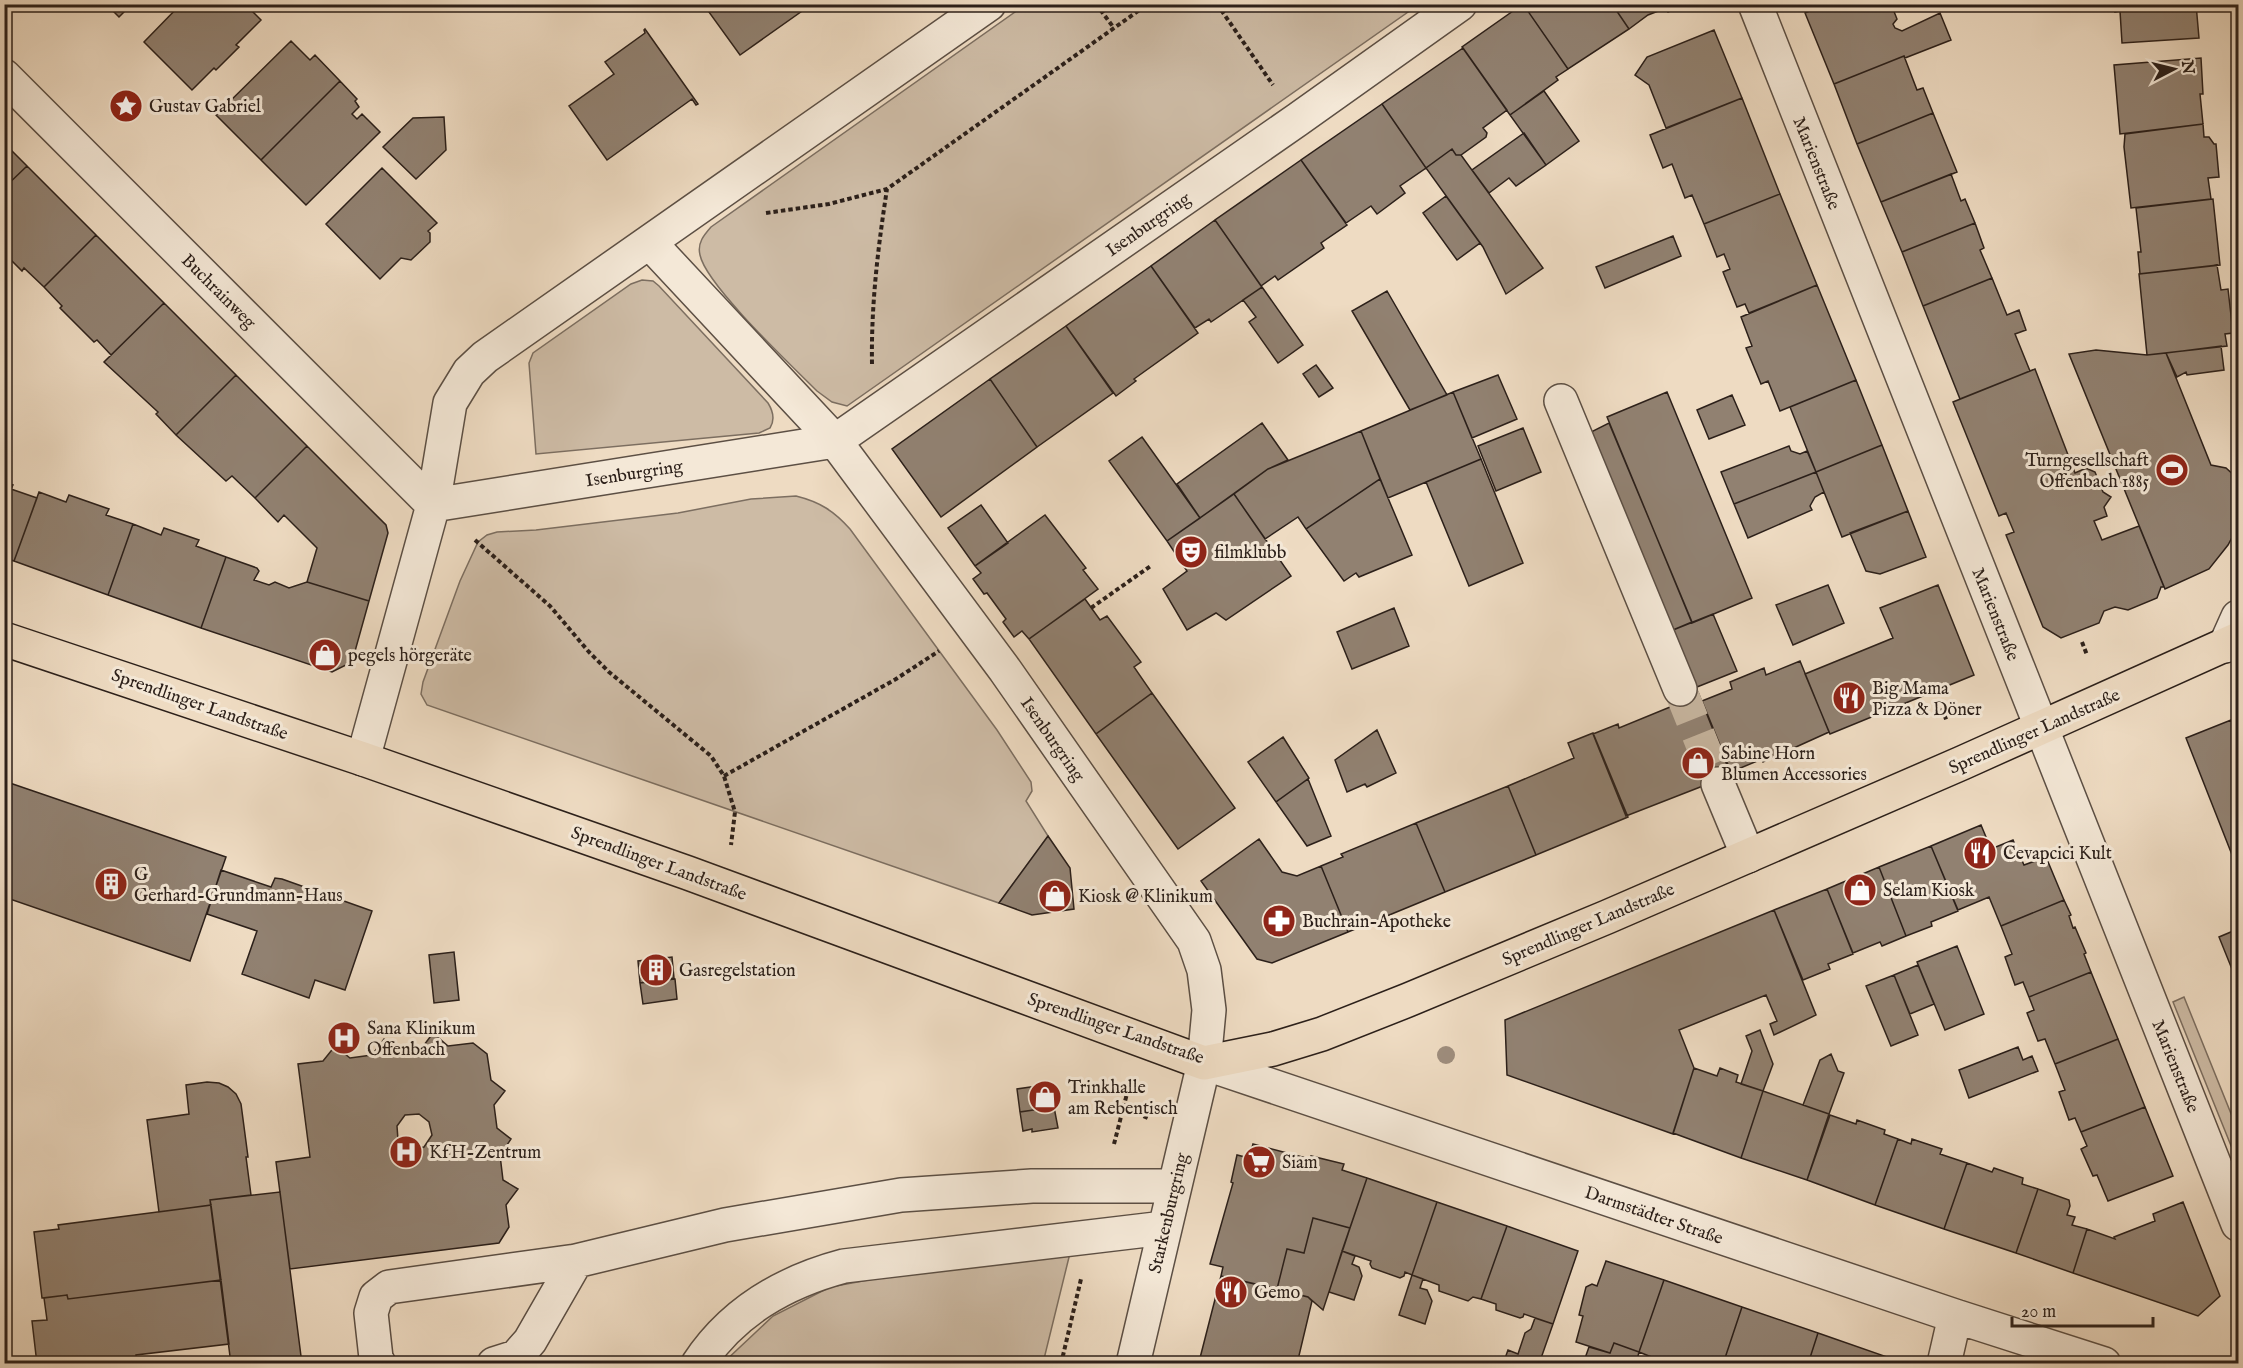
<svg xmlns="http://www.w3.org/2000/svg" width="2243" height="1368" font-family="'IM FELL English',serif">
<rect width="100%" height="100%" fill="#eedbc2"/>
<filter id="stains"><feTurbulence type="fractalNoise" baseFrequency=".00333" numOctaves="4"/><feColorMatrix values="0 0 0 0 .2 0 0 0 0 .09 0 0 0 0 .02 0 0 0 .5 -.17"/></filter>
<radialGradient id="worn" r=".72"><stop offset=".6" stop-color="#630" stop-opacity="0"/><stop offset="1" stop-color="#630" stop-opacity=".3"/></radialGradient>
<path fill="#cdbba5" stroke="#7c6e60" stroke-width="1.5" d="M1025,5H1418L847,406L832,402L817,391C792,366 706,285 700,255C697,243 704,235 711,227Z
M642,280L653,281L659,286L768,403C773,411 775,420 770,428L759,433L536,454L529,363L533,353L631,284Z
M796,496C820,502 834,511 850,529L997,730L1031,782L1032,791L1026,801L1048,836L999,903L427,705L421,694L423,682L460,581L478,542L487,535L497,532L536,530L678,513L751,499Z
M2184,997L2238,1131V1163L2173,1002Z
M1071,1249L1043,1363L722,1364L773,1316L830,1287L923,1270Z"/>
<path fill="#918171" stroke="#2c201a" stroke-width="1.5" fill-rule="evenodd" d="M106,4H132L119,17Z
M181,4H245L261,20L236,45L239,47L216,70L214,68L192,90L144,42Z
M711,4H812L740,55L706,8Z
M1523,4L1568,69L1556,77L1558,80L1510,115L1462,47Z
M1523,4H1612L1629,29L1568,69Z
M1612,4H1686L1668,12L1666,8L1648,15L1629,29Z
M1825,4H1891L1897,19L1893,24L1895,28L1902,31L1940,13L1951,40L1905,58L1904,56L1834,84L1805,13Z
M2115,4H2196L2199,38L2122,43L2120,11L2115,12Z
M645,29L698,104L696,105L692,99L607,160L569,106L614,74L605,62L645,33L644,30Z
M1714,30L1742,98L1666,128L1649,85L1635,75L1647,57Z
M291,41L310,60L315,55L340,81L261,160L216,115Z
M1463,48L1507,110L1483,128L1487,133L1486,137L1461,155H1456L1452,149L1426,168L1382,104Z
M1904,56L1917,90L1923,88L1933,113L1857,144L1834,84Z
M2201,58L2203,94H2200L2203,124L2120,134L2114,65Z
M340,81L357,99L355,101L359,107L352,114L357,119L362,114L380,132L306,205L261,160Z
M1544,91L1579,141L1546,165L1510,115Z
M1742,98L1780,194L1704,224L1692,195L1685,198L1672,164L1663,168L1650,135Z
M1382,104L1426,168L1400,186L1405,193L1377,214L1371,206L1346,223L1301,160Z
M1933,113L1957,172L1881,202L1857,144Z
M444,117L446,150L416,179L383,147L413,118Z
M2203,124L2204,137H2209L2214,144H2216L2219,177L2208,178L2211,199L2131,208L2124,147L2125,134Z
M1524,133L1546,165L1516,186L1509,178L1489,193L1472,170Z
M4,143L27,166L4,188Z
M1452,149L1456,155H1461L1543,268L1506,294L1483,247L1426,168Z
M1301,160L1347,225L1321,243L1324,248L1278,280L1275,276L1261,286L1215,220Z
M27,166L96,235L44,287L24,268L22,271L4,253V188Z
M382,168L437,223L428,231L430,233V242L411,260L401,258L380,279L326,224Z
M1951,174L1961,201L1965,199L1975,223L1902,252L1881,202Z
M1780,194L1817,285L1749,313L1745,304L1737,307L1723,272L1730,269L1724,254L1717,257L1704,224Z
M1446,196L1480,243L1457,260L1423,213Z
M2213,199L2220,265L2140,274L2138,252H2141L2136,208Z
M1215,220L1262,287L1211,322L1209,319L1195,328L1151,266Z
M1975,223L1984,248L1980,250L1992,278L1923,306L1902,252Z
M96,235L164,303L111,355L97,340L94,342L60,308L62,306L44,287Z
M1673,236L1681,256L1605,288L1596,267Z
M2217,265L2221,290L2228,289L2233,333L2225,334L2227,346L2147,355L2139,274Z
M1151,266L1198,333L1134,379L1136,381L1116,396L1066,326Z
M1992,278L2007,315L2019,310L2026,330L2015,334L2030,371L1960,399L1923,306Z
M1817,285L1856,380L1780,411L1768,381L1761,384L1746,348L1752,346L1741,317Z
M1262,287L1303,345L1278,363L1249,322L1256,317L1243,300Z
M1387,291L1447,395L1410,410L1352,311Z
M164,303L236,375L176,435L156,414L158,412L104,362Z
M1066,326L1113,393L1037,447L990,379Z
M2221,346L2224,370L2187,375L2186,372L2177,377L2166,353Z
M2096,350L2147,355L2166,353L2211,465L2226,468L2238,479V526L2228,545L2209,569L2165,589L2069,354Z
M1316,365L1333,388L1319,397L1303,374Z
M2035,369L2075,473L2086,468L2095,472L2103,492L2111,497L2104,507L2107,516L2094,521L2102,540L2139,526L2164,587H2161L2157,598L2128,610L2115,607L2104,611L2099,623L2061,638L2043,627L2006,535L2014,532L2006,513L1999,516L1953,402Z
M236,375L307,446L255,498L232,476L226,481L176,435Z
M1498,375L1517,419L1472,438L1453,392Z
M990,379L1037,447L941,517L892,449Z
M1856,380L1882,445L1816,472L1790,407Z
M1453,392L1481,459L1388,498L1361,431Z
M1667,392L1752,598L1692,623L1607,417Z
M1732,395L1745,425L1709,439L1697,410Z
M1262,423L1288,460L1268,469L1200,518L1177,484Z
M1609,423L1692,622L1673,630L1591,432Z
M1523,428L1541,472L1496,491L1478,446Z
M1361,431L1380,479L1306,529L1298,517L1265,539L1234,494L1268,469Z
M1142,437L1200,518L1167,541L1109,461Z
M1882,445L1908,511L1842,537L1816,472Z
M307,446L386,525L388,533L369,601L307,582L317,548L284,515L278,522L255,498Z
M1789,446L1791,451L1800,454L1807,451L1816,472L1734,504L1721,472Z
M1481,459L1523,563L1469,586L1426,482Z
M1816,472L1824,492L1815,497L1810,506L1812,510L1748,538L1734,504Z
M1380,479L1412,555L1359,577L1356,573L1344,581L1306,529Z
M4,482L13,485L11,489L37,498L14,561L4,558Z
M39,492L66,502L69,495L109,509L106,515L133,524L108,595L14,561Z
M1234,494L1291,576L1226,620L1216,613L1187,630L1163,589L1187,571L1167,541Z
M981,505L1008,543L975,566L948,528Z
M1908,511L1926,557L1880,574L1866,571L1850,533Z
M1045,515L1086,568L1083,570L1098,589L1029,639L1022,631L1014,637L1003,622L1006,619L987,593L984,594L973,579L981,573L975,566Z
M133,524L161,535L164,528L199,540L196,546L226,557L201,628L108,595Z
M226,557L257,568L259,571L254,580L269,585L275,582L289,588L307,582L369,601L352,662L332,672L201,628Z
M1828,585L1844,623L1793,645L1776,605Z
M1938,585L1974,675L1830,734L1805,674L1893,638L1880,608Z
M1085,599L1100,620L1107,616L1141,662L1134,667L1152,693L1096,734L1029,639Z
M1394,608L1409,646L1352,669L1337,632Z
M1713,614L1737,671L1697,687L1673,630Z
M1800,661L1829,732L1763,762L1762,759L1731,772L1702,701L1732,689L1730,682L1764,668L1766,675Z
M1698,692L1731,775L1626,816L1593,734L1618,724L1619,728L1675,705L1674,701Z
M1152,693L1235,808L1178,849L1096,734Z
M2231,720L2238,738V870L2186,738Z
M1377,730L1396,773L1367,787L1365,784L1347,792L1335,760Z
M1593,733L1628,817L1536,855L1508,786L1574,758L1568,743Z
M1283,737L1309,778L1276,802L1248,762Z
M1308,779L1331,836L1307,846L1276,802Z
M4,781L226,857L190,961L4,897Z
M1508,786L1536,855L1445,892L1416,823Z
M1416,823L1445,892L1348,932L1321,866L1343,857L1341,854Z
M1981,825L1991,849L2013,840L2024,865L2046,857L2064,900L2001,926L1989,897L1958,910L1931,846Z
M1048,836L1070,868L1074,909L1032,915L999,903Z
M1259,839L1282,872L1297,876L1321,866L1348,932L1272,963L1257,959L1201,881Z
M1931,846L1958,911L1931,922L1932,926L1906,936L1879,867Z
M1879,867L1906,936L1882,946L1880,942L1853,953L1827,889Z
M221,870L271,887L275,878L282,879L372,911L345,990L315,980L309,998L242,974L257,931L207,914Z
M1827,889L1853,954L1828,964L1830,969L1803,980L1774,910Z
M2064,900L2071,915L2069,916L2073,928L2075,927L2086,953L2084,954L2091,972L2029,997L2023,982L2015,985L2005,957L2012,954L2001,926Z
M1774,910L1816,1015L1774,1035L1770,1024L1777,1021L1766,995L1679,1030L1694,1068L1673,1134L1507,1075L1505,1020Z
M2238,929V984L2219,937Z
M1957,946L1984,1014L1945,1030L1917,962Z
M454,952L459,1000L434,1003L429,955Z
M672,957L674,978L640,983L638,961Z
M1918,965L1934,1004L1910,1014L1894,975Z
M2091,972L2118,1039L2055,1064L2045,1039L2038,1041L2027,1013L2034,1010L2029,997Z
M1894,975L1918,1035L1891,1046L1866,986Z
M675,979L677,999L643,1004L640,983Z
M1760,1030L1773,1064L1763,1091L1741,1084L1752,1051L1746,1036Z
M433,1033L448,1046L473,1043L487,1054L491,1080L505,1091L494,1105L497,1128L511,1139L500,1155L503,1180L518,1189L506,1205L509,1227L499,1243L290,1269L276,1162L310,1157L298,1064L323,1061L335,1046L350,1058L372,1055L384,1039L399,1052L421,1049ZM419,1114L429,1122L432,1135L424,1147L410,1149L398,1140L397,1126L405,1115Z
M2118,1039L2145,1107L2081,1132L2075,1118L2069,1120L2059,1092L2065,1090L2055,1064Z
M2018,1047L2023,1060L2032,1056L2038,1071L1969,1098L1959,1070Z
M1831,1054L1838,1071L1844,1073L1829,1114L1803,1105L1820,1060Z
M1694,1068L1717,1076L1720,1068L1738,1075L1736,1082L1763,1091L1741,1158L1673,1133Z
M207,1082L219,1083L228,1087L236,1094L241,1104L248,1157H246L251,1195L210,1200L211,1205L159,1212L147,1120L189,1114L186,1085Z
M1051,1084L1054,1107L1020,1112L1017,1089Z
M1763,1091L1829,1114L1807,1180L1741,1158Z
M1054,1107L1058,1128L1032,1132V1129L1023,1131L1020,1112Z
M2145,1107L2173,1176L2108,1201L2097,1175L2093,1176L2081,1149L2087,1146L2081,1132Z
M1830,1115L1856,1124L1857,1120L1885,1130L1884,1134L1898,1139L1875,1205L1807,1180Z
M1898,1139L1911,1144L1912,1139L1942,1149L1940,1154L1967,1163L1944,1229L1875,1205Z
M1253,1144L1310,1159L1311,1156L1344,1164L1342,1170L1367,1178L1350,1228L1313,1218L1304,1253L1287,1249L1277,1289L1221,1276L1223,1267L1210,1264L1233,1183L1231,1182L1237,1155L1249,1158Z
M1967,1163L1992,1172L1994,1168L2023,1178L2022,1184L2038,1189L2016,1253L1944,1229Z
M1367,1178L1437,1202L1412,1275L1405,1272L1404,1276L1400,1278L1372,1268L1370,1264L1371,1261L1342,1251Z
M2038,1189L2069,1200L2070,1206L2067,1215L2075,1217L2072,1225L2087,1229L2073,1273L2016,1253Z
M280,1192L302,1364H231L210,1200Z
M1437,1202L1507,1226L1481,1299L1473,1297L1468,1301L1439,1291V1285L1412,1275Z
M2183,1202L2220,1296L2198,1316L2073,1273L2087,1229L2115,1239L2114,1237L2155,1221L2153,1214Z
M211,1205L221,1280L68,1299L67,1295L42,1298L34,1232L59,1229L58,1225Z
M1313,1218L1350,1228L1323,1310L1308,1297L1277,1289L1287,1249L1304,1253Z
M1507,1226L1578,1251L1553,1324L1524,1314L1523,1317L1520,1318L1496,1310V1304L1481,1299Z
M1342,1251L1355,1256L1352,1264L1359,1267L1362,1276L1354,1300L1329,1292Z
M1606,1261L1664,1280L1639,1352L1614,1343L1610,1353L1576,1342L1583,1316L1579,1315L1586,1287L1592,1284L1597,1286Z
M1412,1275L1423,1279L1420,1288L1427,1290L1432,1301L1425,1324L1399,1315Z
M1221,1276L1308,1297L1312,1301L1297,1364H1223L1200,1358Z
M221,1280L229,1344L136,1355L137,1364H37L32,1321L47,1320L44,1298L67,1295L68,1299Z
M1664,1280L1742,1307L1723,1364H1669L1639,1352Z
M1742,1307L1818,1333L1808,1364H1723Z
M1535,1318L1553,1324L1539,1364H1503L1508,1350L1518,1354L1525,1333L1531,1329Z
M1818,1333L1890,1358L1893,1364H1808Z
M1614,1343L1639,1352L1636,1364H1583L1589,1347L1610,1353Z
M1200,1358L1223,1364H1199Z"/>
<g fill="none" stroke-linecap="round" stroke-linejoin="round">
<path stroke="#c7b6a0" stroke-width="33" stroke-dasharray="33 16" stroke-linecap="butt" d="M1680,689L1718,784"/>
<defs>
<path id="minor" d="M1755,4L2238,1224
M4,76L433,505L835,441L1297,120L1460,4
M650,243L835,441L1005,670L1194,941L1204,970L1209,1010L1204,1063L1133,1364
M1561,401L1680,689
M2225,646L2238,617
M363,759L433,505L450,403L469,372L485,357L989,4
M1718,784L1748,856
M1204,1063L1955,1316L2104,1364
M379,1364L376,1358L371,1313L376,1297L389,1287L576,1261L725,1225L901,1195L1032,1186H1174
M494,1364L516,1357L530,1341L576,1261
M698,1364C733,1311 784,1282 844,1266L1164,1228
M1944,1364L1955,1316"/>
<path id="major" d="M4,639L363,759L688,873L1204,1063L1273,1049L1322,1034L1408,1000L1607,917L1962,763L2238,639"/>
</defs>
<use href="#minor" stroke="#5c4f44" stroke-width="36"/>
<use href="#major" stroke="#2c201a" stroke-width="36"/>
<path stroke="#2c201a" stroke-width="4" stroke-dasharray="4.5 3" stroke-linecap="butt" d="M1096,4L1114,28
M1217,4L1273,85
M766,213L829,204L887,189L1148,4
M872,364C871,305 878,247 887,189
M475,540L550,606L589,652L609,672L711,756L724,776L735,812L731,845
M1091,608L1152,565
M2082,642L2087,655
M1942,708L1947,722
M724,776L896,679L939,651
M1123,1107L1150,1119
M1114,1144L1131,1078
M1061,1364L1081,1279"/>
<use href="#minor" stroke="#f4e8d7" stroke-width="33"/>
<use href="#major" stroke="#eedbc2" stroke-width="33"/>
</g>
<circle fill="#9e8d7d" cx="1446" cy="1055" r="9"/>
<defs>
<symbol id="sight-disc" viewBox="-11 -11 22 22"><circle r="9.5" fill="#8f2418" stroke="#f4e8d7"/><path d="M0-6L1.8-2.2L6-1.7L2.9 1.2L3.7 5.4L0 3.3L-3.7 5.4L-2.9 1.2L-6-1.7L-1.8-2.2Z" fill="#fff"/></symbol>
<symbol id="stadium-disc" viewBox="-11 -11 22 22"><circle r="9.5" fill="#8f2418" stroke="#f4e8d7"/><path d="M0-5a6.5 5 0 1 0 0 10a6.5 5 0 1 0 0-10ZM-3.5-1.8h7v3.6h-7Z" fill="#fff"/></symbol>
<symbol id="theatre-disc" viewBox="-11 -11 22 22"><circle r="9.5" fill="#8f2418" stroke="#f4e8d7"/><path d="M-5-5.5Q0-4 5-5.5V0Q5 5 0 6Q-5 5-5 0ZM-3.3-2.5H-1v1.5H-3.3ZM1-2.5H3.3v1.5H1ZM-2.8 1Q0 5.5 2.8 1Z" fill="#fff"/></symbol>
<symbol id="shop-disc" viewBox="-11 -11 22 22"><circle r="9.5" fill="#8f2418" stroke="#f4e8d7"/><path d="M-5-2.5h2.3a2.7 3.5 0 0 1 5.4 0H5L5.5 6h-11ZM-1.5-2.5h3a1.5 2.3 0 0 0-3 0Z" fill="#fff"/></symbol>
<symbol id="restaurant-disc" viewBox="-11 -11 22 22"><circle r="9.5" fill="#8f2418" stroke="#f4e8d7"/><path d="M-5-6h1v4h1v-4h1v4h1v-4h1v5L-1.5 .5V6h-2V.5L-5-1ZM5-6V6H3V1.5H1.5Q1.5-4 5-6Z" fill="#fff"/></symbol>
<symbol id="building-disc" viewBox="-11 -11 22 22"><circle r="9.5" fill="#8f2418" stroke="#f4e8d7"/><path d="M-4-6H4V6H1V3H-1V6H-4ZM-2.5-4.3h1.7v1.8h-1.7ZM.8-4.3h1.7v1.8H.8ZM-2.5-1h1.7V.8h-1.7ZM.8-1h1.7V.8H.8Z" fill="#fff"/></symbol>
<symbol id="pharmacy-disc" viewBox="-11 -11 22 22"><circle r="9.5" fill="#8f2418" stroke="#f4e8d7"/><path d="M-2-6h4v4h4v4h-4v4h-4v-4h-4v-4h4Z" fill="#fff"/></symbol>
<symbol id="hospital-disc" viewBox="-11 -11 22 22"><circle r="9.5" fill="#8f2418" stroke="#f4e8d7"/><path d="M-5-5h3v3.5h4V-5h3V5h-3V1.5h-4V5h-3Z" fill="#fff"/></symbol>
<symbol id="supermarket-disc" viewBox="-11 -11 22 22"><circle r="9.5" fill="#8f2418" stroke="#f4e8d7"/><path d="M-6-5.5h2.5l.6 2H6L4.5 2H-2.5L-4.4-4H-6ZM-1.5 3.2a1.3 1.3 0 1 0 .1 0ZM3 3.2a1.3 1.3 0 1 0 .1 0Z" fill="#fff"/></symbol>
</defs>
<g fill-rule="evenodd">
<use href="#sight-disc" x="107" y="87" width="38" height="38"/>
<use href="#stadium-disc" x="2153" y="451" width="38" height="38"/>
<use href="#theatre-disc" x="1172" y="533" width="38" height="38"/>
<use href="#shop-disc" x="306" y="636" width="38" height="38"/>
<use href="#restaurant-disc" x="1830" y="679" width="38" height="38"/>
<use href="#shop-disc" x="1679" y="744" width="38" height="38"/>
<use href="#restaurant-disc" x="1961" y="834" width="38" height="38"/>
<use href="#building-disc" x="92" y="865" width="38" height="38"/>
<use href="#shop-disc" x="1841" y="871" width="38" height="38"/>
<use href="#shop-disc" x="1036" y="877" width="38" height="38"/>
<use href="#pharmacy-disc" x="1260" y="902" width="38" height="38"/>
<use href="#building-disc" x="637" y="951" width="38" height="38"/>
<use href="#hospital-disc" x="325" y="1019" width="38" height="38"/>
<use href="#shop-disc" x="1026" y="1078" width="38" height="38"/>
<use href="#hospital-disc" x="387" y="1133" width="38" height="38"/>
<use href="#supermarket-disc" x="1240" y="1143" width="38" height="38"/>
<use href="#restaurant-disc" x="1212" y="1273" width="38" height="38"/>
</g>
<g text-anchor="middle" stroke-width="6" stroke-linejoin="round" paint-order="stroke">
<g font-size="18" fill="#2c201a" stroke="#f4e8d7" text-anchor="start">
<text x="149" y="112">Gustav Gabriel</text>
<text x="2149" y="466" text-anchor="end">Turngesellschaft<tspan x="2149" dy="21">Offenbach 1885</tspan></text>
<text x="1214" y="558">filmklubb</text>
<text x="348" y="661">pegels hörgeräte</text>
<text x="1872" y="694">Big Mama<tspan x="1872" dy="21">Pizza &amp; Döner</tspan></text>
<text x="1721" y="759">Sabine Horn<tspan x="1721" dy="21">Blumen Accessories</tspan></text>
<text x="2003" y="859">Cevapcici Kult</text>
<text x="134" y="880">G<tspan x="134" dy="21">Gerhard-Grundmann-Haus</tspan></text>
<text x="1883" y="896">Selam Kiosk</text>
<text x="1078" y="902">Kiosk @ Klinikum</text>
<text x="1302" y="927">Buchrain-Apotheke</text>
<text x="679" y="976">Gasregelstation</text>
<text x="367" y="1034">Sana Klinikum<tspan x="367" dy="21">Offenbach</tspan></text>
<text x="1068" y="1093">Trinkhalle<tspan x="1068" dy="21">am Rebentisch</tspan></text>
<text x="429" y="1158">KfH-Zentrum</text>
<text x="1282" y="1168">Siam</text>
<text x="1254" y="1298">Gemo</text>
</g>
<g font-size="18" fill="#2c201a" stroke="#f4e8d7">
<text transform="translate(1817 163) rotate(68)" y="6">Marienstraße</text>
<text transform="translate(1148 224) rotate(-35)" y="6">Isenburgring</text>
<text transform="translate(219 291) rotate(45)" y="6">Buchrainweg</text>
<text transform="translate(634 473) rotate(-9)" y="6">Isenburgring</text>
<text transform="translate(1996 614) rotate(68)" y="6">Marienstraße</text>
<text transform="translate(200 704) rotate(19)" y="6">Sprendlinger Landstraße</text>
<text transform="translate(2034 731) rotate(-24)" y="6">Sprendlinger Landstraße</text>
<text transform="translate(1053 739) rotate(55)" y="6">Isenburgring</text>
<text transform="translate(659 863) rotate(20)" y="6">Sprendlinger Landstraße</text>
<text transform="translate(1588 924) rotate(-23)" y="6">Sprendlinger Landstraße</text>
<text transform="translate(1116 1028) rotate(19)" y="6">Sprendlinger Landstraße</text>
<text transform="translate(2176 1066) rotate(68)" y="6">Marienstraße</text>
<text transform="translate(1168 1213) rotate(-77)" y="6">Starkenburgring</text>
<text transform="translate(1654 1215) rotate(19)" y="6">Darmstädter Straße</text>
</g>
</g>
<rect width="2243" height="1368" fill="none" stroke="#eedbc2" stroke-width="24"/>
<rect x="6" y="6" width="2231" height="1356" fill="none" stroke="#2c201a" stroke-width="3"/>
<rect x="12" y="12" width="2219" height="1344" fill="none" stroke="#2c201a" stroke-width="1.5"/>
<g transform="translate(2174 69) rotate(83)" stroke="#f4e8d7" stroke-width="4.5" paint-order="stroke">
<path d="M0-4.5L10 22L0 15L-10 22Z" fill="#2c201a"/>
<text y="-9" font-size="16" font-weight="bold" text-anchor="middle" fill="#2c201a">N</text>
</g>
<path d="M2012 1317v9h141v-9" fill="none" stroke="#2c201a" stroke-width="3"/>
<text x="2021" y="1317" font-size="18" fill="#2c201a" stroke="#f4e8d7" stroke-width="4.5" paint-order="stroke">20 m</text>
<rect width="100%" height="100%" filter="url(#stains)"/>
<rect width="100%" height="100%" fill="url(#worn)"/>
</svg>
